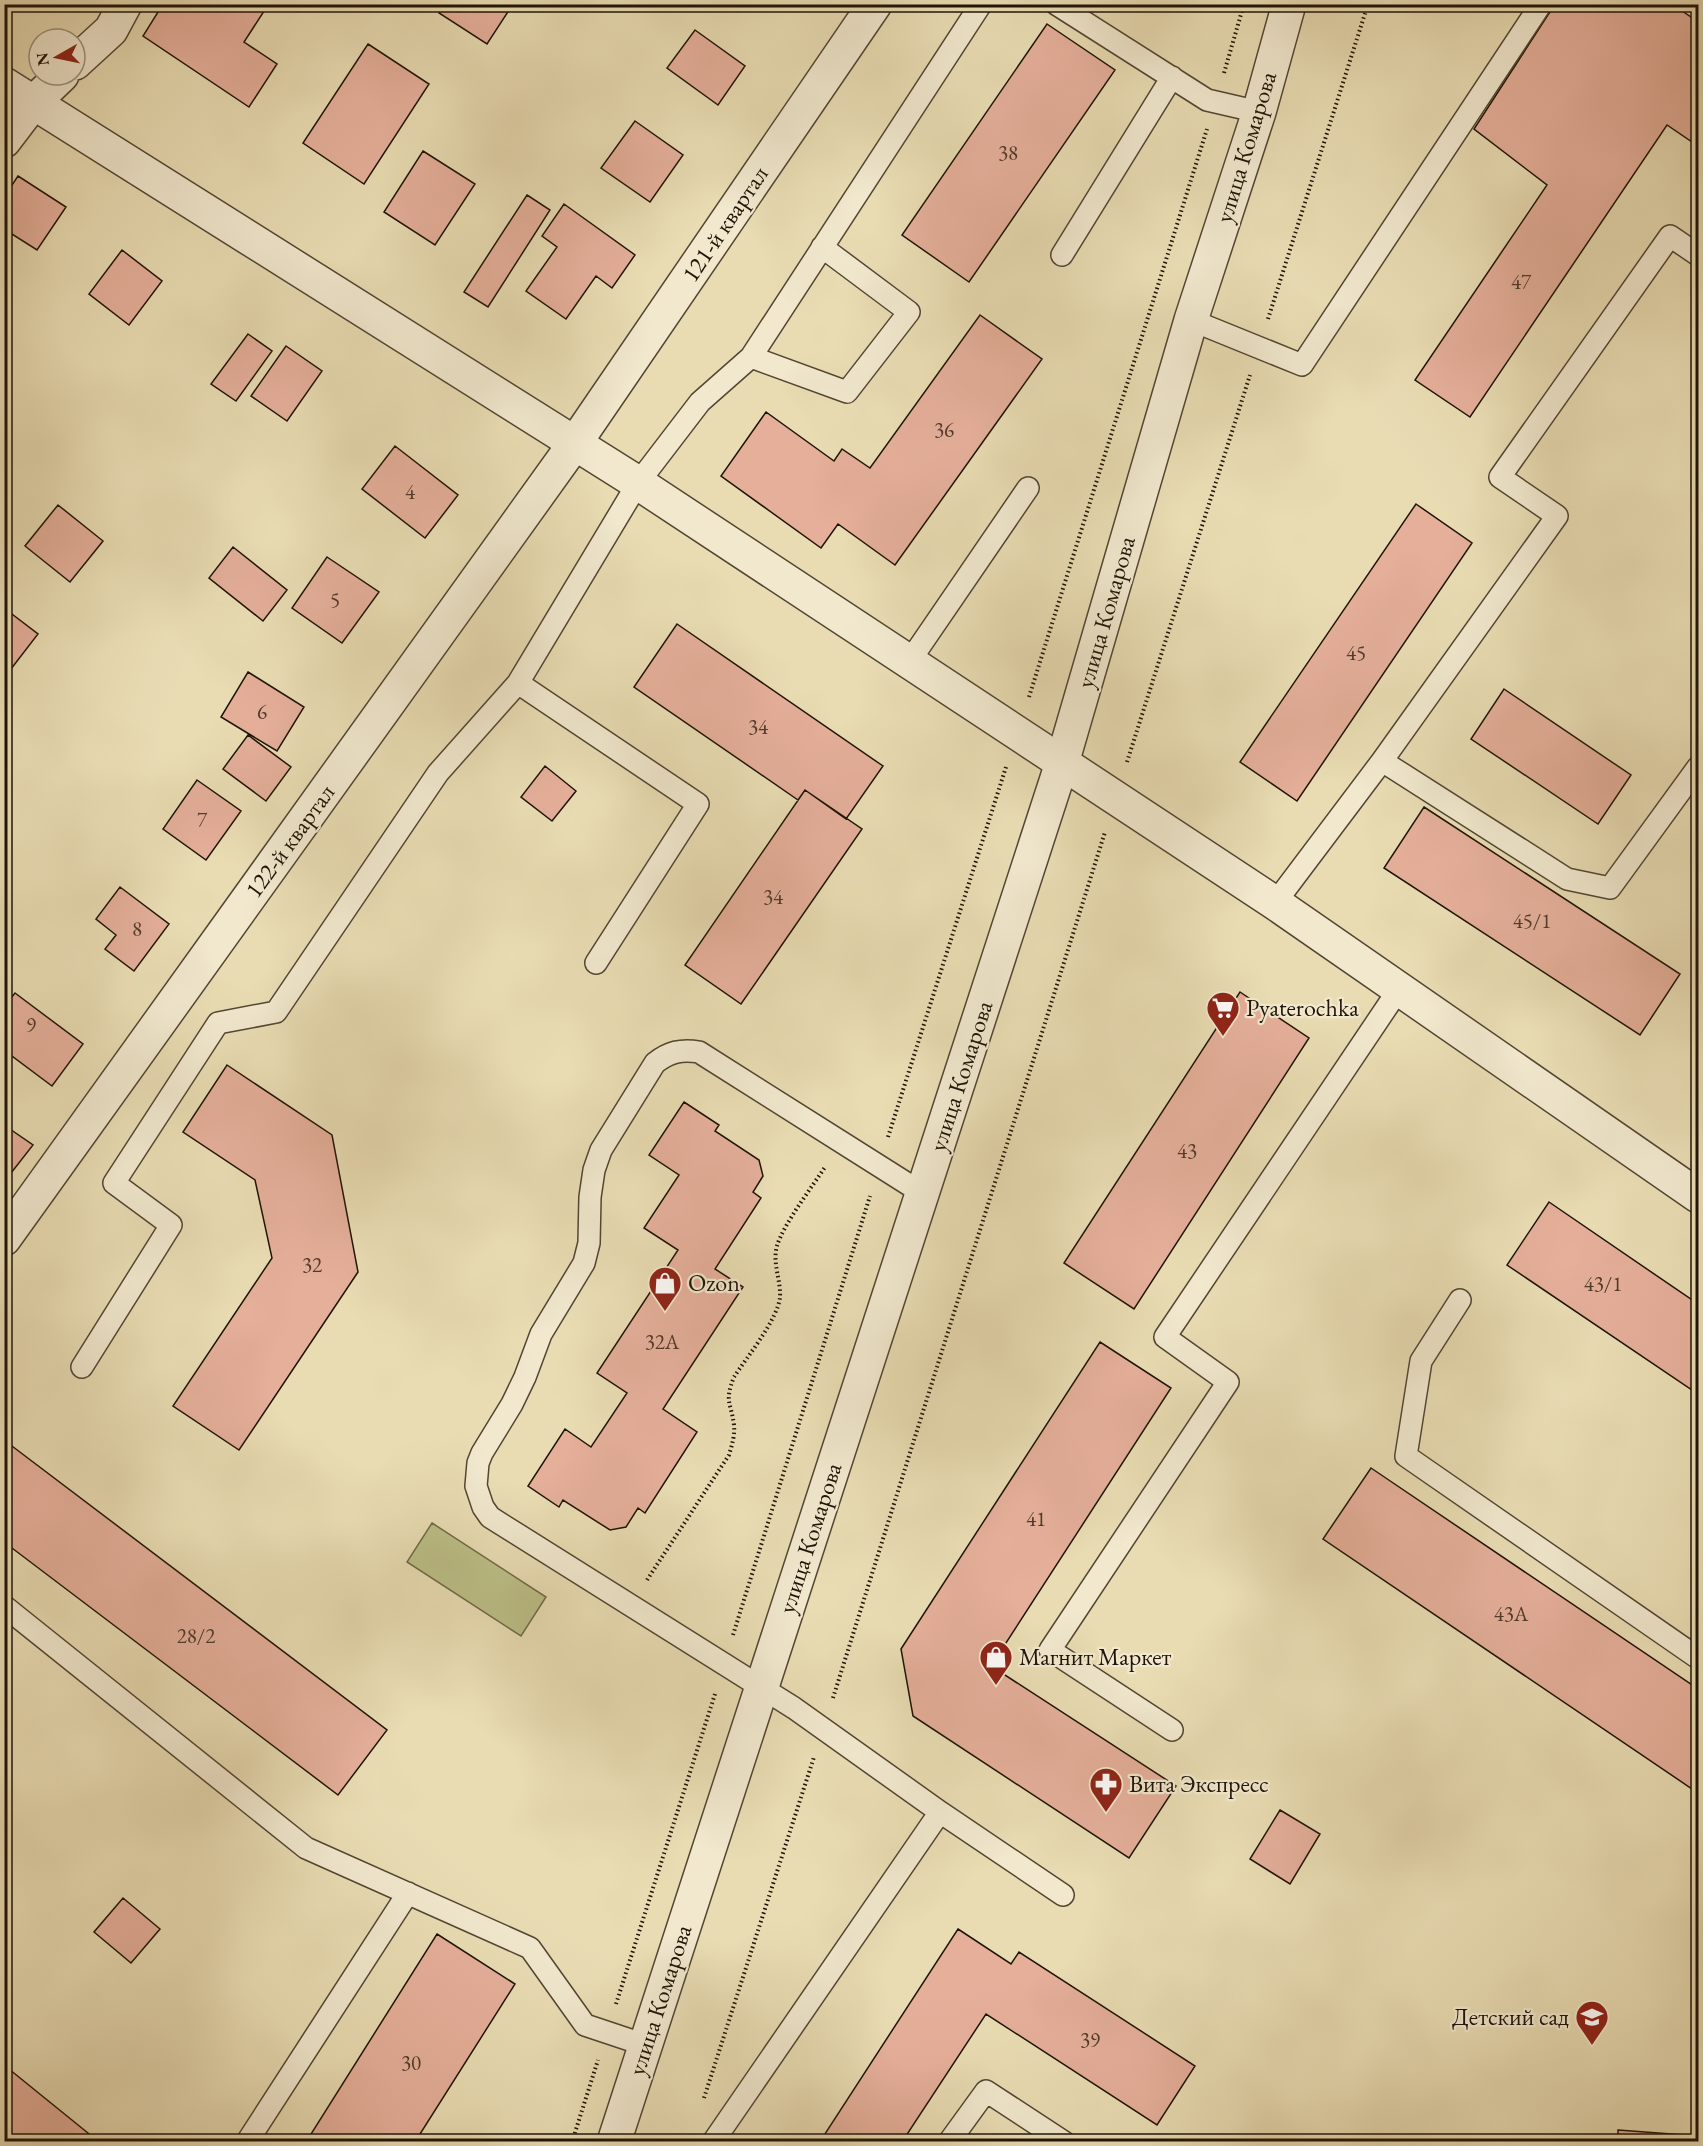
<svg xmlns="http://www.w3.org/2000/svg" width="1703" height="2146" font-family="'EB Garamond',serif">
<rect width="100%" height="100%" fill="#e9dcb3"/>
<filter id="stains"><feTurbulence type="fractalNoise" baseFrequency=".00333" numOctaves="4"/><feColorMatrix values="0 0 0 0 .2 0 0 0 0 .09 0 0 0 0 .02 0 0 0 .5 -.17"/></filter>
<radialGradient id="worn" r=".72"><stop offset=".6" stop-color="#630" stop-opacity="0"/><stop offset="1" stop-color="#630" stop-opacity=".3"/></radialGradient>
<path fill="#bcbf88" stroke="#6e6a48" stroke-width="1.5" d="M432,1523L546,1597L521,1636L407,1562Z"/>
<path fill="#e5af9a" stroke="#1f1407" stroke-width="1.5" d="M163,4L268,5L244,42L277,64L249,107L143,36Z
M444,4H513L487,44L439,13Z
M1555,4H1672L1698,22V146L1667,125L1470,417L1415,380L1547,185L1474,129Z
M1047,24L1115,70L969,282L902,235Z
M695,30L745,66L718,105L667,68Z
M368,44L429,84L364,184L303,143Z
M635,121L683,155L650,202L601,168Z
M423,151L475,184L435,245L384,212Z
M18,176L66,207L37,250L4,229V197Z
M527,195L550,210L488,307L464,292Z
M564,204L635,255L612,288L596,276L566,319L526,291L557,247L542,236Z
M122,250L162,281L129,325L89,294Z
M980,315L1042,359L895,565L838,524L821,548L721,476L766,412L834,461L842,449L870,468Z
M248,334L272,351L236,401L211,384Z
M286,346L322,371L287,421L251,396Z
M395,446L458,495L425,538L362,489Z
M1416,504L1472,543L1297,801L1240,762Z
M58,505L103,541L70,582L25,546Z
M233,547L287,590L263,621L209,578Z
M327,557L379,592L342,643L292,608Z
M4,608L38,634L4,678Z
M677,624L883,766L846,819L805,790L798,800L634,687Z
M248,672L304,707L277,751L221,717Z
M1504,689L1631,775L1598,824L1471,739Z
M248,735L291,767L266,801L223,769Z
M545,766L576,791L552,821L521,797Z
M197,780L241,811L206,860L163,829Z
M805,790L862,829L741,1004L685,965Z
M1424,807L1680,974L1640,1035L1384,868Z
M120,887L169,924L134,971L105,949L116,935L96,919Z
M1240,992L1309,1038L1134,1309L1064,1263Z
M15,993L83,1044L52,1086L4,1050V1007Z
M227,1065L332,1135L358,1272L239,1450L173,1406L272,1258L255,1180L183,1132Z
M684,1102L719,1125L715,1131L759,1160L763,1176L753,1192L761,1198L715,1269L743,1287L663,1409L697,1432L645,1513L638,1508L626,1527L610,1530L563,1500L559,1507L528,1486L565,1429L591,1447L627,1393L597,1373L678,1250L644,1228L679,1175L649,1155Z
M4,1125L33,1145L4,1182Z
M1549,1202L1698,1304V1394L1507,1265Z
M1100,1342L1171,1388L991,1666L1176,1786L1129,1858L913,1716L901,1649Z
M4,1440L387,1730L338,1795L4,1542Z
M1371,1468L1698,1689V1793L1323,1539Z
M1280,1810L1320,1834L1290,1884L1250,1859Z
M123,1898L160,1929L131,1963L94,1932Z
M958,1929L1011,1964L1019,1952L1195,2066L1157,2125L986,2014L902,2142L821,2140Z
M437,1934L515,1984L415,2142H306Z
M4,2065L99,2142H4Z
M1618,2130L1698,2136V2142H1618Z"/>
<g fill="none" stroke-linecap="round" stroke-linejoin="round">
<defs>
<path id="service" d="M1056,4L1207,100L1259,112
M1062,255L1172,77
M1191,320L1302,365L1541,4
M751,357L847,392L909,312L822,247
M909,662L1028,488
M1382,761L1557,516L1500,477L1670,236L1698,255
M1275,903L1382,761L1567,879L1610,888L1698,767
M596,963L698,804L518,683L638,483L700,402L751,357L981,4
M1460,1300L1421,1361L1406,1456L1698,1658
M82,1367L171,1225L114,1183L218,1023L276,1012L438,773L518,683
M4,1606L306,1848L530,1948L585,2025L645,2045
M1172,1730L1050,1650L1228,1382L1165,1337L1399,989
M940,1812L1063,1895
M247,2142L408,1893
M713,2142L940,1812L794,1708L490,1517L483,1507L476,1486L478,1463L482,1453L512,1404L525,1377L541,1334L584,1263L589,1243L590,1197L594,1170L601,1150L655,1063C669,1052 681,1049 699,1052L922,1193
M949,2142L986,2091L1064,2142"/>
<path id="minor" d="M75,63L111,30L125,4
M4,84L638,483L1275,903L1698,1196
M4,141L33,103L62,75
M4,1239L575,443L875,4"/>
<path id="tertiary" d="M614,2142L1062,763L1191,320L1259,112L1289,4"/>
</defs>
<use href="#service" stroke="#524632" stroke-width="24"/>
<use href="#minor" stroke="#524632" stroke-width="36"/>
<use href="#tertiary" stroke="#524632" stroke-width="36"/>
<path stroke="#1f1407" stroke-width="4" stroke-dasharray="1.5 3" stroke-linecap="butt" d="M1224,73L1244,4
M1268,319L1368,4
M1029,697L1207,129
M1127,762L1250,375
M888,1137L1006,767
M647,1580L729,1455C732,1445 735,1435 734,1425C731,1402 724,1402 734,1377C747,1357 778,1319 780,1297C781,1280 772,1263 777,1246C783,1225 812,1187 825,1167
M733,1635L870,1196
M833,1698L1105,832
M616,2004L715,1694
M704,2098L814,1757
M572,2142L598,2060"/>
<use href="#service" stroke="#f1e8ce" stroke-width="21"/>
<use href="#minor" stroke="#f1e8ce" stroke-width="33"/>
<use href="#tertiary" stroke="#f1e8ce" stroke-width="33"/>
</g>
<defs>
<symbol id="supermarket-pin" viewBox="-11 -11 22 30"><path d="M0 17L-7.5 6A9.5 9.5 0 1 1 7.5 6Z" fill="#8f2418" stroke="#f1e8ce"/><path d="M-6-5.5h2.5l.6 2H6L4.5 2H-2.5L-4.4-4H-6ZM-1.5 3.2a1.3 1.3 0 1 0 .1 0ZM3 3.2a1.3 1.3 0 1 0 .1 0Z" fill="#fff"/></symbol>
<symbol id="shop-pin" viewBox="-11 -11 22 30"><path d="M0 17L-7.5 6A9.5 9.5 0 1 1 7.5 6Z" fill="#8f2418" stroke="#f1e8ce"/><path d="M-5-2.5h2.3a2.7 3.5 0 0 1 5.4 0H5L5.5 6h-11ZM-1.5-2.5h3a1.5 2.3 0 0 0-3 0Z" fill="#fff"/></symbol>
<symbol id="pharmacy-pin" viewBox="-11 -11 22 30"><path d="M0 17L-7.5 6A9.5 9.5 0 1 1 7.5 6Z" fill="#8f2418" stroke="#f1e8ce"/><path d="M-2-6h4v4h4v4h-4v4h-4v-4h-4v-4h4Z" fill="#fff"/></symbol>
<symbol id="school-pin" viewBox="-11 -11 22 30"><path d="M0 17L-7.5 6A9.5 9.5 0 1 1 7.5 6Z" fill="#8f2418" stroke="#f1e8ce"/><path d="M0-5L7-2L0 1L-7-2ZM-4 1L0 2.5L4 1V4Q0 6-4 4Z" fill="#fff"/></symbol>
</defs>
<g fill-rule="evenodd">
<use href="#supermarket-pin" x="1204" y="989" width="38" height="52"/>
<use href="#shop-pin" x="646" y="1264" width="38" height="52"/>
<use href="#shop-pin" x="977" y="1638" width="38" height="52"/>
<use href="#pharmacy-pin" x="1087" y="1765" width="38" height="52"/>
<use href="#school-pin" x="1573" y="1998" width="38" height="52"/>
</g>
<g text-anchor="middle" stroke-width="4.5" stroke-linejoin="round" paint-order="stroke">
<g font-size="21" fill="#503b2c">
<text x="1008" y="160">38</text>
<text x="1521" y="289">47</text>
<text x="944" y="437">36</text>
<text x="410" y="499">4</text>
<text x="335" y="607">5</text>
<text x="1356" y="660">45</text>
<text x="262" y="719">6</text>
<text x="758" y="734">34</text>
<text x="202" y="827">7</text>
<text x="773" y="904">34</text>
<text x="1532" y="928">45/1</text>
<text x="137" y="936">8</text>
<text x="31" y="1032">9</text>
<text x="1187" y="1158">43</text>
<text x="312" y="1272">32</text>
<text x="1603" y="1291">43/1</text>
<text x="662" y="1349">32А</text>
<text x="1036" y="1526">41</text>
<text x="1511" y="1621">43А</text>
<text x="196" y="1643">28/2</text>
<text x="1090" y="2047">39</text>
<text x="411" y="2070">30</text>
</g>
<g font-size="24" fill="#1f1407" stroke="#f1e8ce">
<text transform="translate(1246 147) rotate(-73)" y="8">улица Комарова</text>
<text transform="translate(725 224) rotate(-56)" y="8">121-й квартал</text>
<text transform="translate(1106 612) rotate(-74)" y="8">улица Комарова</text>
<text transform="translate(290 841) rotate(-54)" y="8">122-й квартал</text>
<text transform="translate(961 1076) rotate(-72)" y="8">улица Комарова</text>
<text transform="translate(810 1538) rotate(-72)" y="8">улица Комарова</text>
<text transform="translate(660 2000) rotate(-72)" y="8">улица Комарова</text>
</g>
<g font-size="24" fill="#1f1407" stroke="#f1e8ce" text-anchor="start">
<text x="1246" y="1016">Pyaterochka</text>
<text x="688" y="1291">Ozon</text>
<text x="1019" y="1665">Магнит Маркет</text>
<text x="1129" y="1792">Вита Экспресс</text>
<text x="1569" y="2025" text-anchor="end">Детский сад</text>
</g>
</g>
<rect width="1703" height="2146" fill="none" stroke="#e9dcb3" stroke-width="24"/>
<rect x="6" y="6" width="1691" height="2134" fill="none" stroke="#1f1407" stroke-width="3"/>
<rect x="12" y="12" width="1679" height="2122" fill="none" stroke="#1f1407" stroke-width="1.5"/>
<g transform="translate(57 57) rotate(261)"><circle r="28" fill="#f1e8ce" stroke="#9d937e" stroke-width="1.5"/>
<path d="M0-4.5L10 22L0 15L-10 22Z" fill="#8f2418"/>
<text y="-9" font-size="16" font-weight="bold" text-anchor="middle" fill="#1f1407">N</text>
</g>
<rect width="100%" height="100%" filter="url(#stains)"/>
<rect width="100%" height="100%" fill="url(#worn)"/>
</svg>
